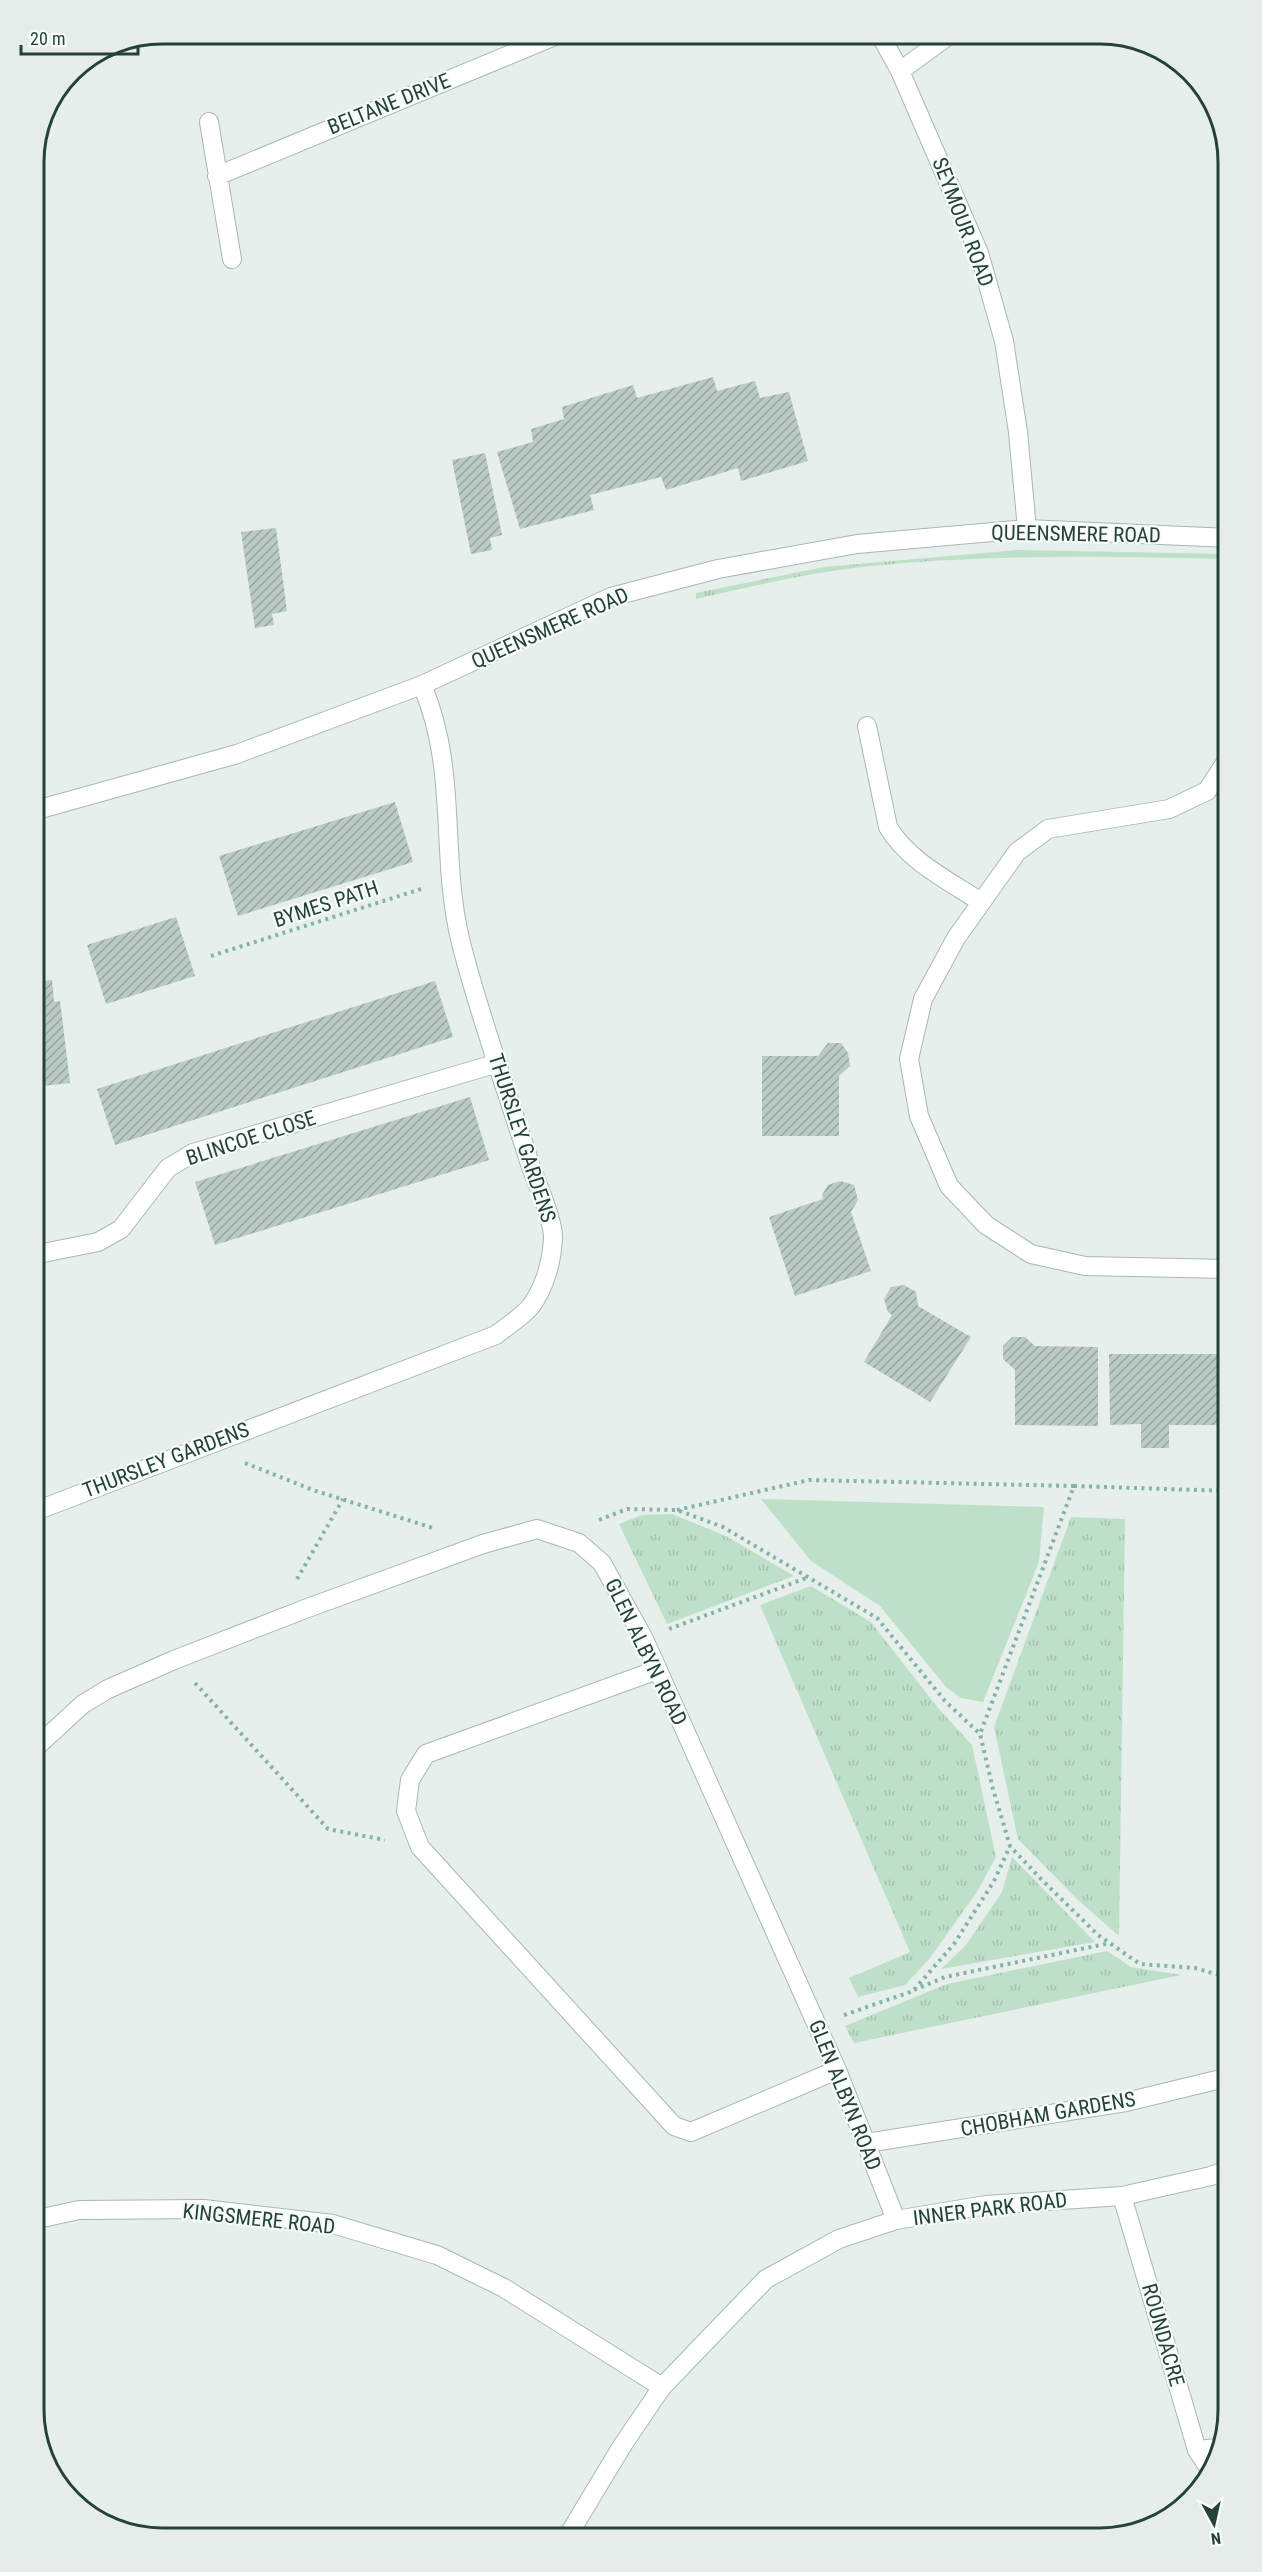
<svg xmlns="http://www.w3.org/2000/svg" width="1262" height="2572" font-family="'Roboto Condensed',sans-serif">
<defs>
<pattern id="grass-tufts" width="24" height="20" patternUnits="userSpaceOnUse" patternTransform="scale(1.5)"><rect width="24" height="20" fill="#bfe0c8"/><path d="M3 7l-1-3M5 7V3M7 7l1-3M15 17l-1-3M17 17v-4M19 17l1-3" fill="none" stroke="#a4c1ad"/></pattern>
<pattern id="building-hatch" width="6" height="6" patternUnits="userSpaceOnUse" patternTransform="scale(1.5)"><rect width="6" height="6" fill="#bbcac4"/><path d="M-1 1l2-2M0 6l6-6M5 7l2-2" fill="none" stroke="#98a6a0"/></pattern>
</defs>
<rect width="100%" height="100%" fill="#e6efeb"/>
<path fill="url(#grass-tufts)" d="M1018,550L1226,554L1227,559C1105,556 983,554 862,567C806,573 751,587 696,599V593L824,567Z
M672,1514L726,1536L794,1576L667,1624L619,1524L642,1515Z
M1071,1517L1125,1519L1119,1936L1077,1899L1018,1839L994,1727Z
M811,1586L871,1622L938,1708L972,1745L996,1857L977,1892L930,1958L905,1985L858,1997L849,1978L910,1952L760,1605Z
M1012,1857L1095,1942L941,1969L966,1945L1002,1892Z
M1107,1951L1131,1967L1181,1975L854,2043L845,2026L947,1984Z"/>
<path fill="#bfe0c8" d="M761,1499L1044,1507L1039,1562L983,1702L961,1698L946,1687L880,1606L811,1561Z"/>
<path fill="url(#building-hatch)" d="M713,377L717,391L755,381L760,398L789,392L808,461L741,481L738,468L666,490L661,477L590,495L594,510L520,529L497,452L533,442L531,429L564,419L562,407L633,385L637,398Z
M485,453L502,535L490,538L492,550L471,554L452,460Z
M276,528L287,611L272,614L274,625L255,628L241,532Z
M395,802L413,862L238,916L219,856Z
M176,917L195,976L106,1004L87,945Z
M52,980L54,1002L60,1001L70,1083L33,1087V982Z
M435,981L453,1037L115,1145L97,1089Z
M828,1043H841L848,1053L850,1066L839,1076V1136H762V1056H818Z
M470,1097L489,1160L215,1245L195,1182Z
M840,1181L854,1185L858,1200L851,1212L871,1271L795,1296L769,1217L823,1199L822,1195L828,1185Z
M904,1285L916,1292L918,1306L971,1337L930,1402L864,1362L892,1315L888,1312L884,1299L891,1287Z
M1012,1337H1025L1035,1346L1098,1347V1426L1015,1425V1370L1003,1359V1346Z
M1109,1354H1229V1425H1169V1448H1141V1424L1110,1425Z"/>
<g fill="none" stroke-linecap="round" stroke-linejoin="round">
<defs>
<path id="lane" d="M867,726L888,827C908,861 949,881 981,902
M1197,2450L1218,2448"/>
<path id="street" d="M879,33L900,71L979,253L1004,341L1018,432L1027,529
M900,71L952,33
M209,122L232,259
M217,176L562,33
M33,811L237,754L422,685L611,597L718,569L857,544L1027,529L1229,538
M33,1255L98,1242L121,1229L168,1168L193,1153L498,1063
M1229,1269L1085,1266L1031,1254L986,1225L949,1186L919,1116L909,1059L923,999L956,938L1017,852L1048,829L1169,809L1207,791L1229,757
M33,1512L496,1335C507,1326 522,1317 531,1306C545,1287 552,1261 553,1238C554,1222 536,1181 530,1164C507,1091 480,1018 461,943C439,855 459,771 422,685
M657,1670L426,1754L410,1780L406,1811L420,1847L674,2126L691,2132L837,2070
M33,1750L83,1704L108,1689L174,1660L305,1609L483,1544L537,1529L579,1543L602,1563L644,1639L837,2070L896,2220
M866,2143L1126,2102L1229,2077
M1122,2196L1197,2450L1211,2471
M33,2220L79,2210L204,2209L333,2224L437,2255L504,2288L662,2387"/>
<path id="secondary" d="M566,2539L622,2446L662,2387L766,2279L839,2239L896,2220L986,2205L1122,2196L1211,2176L1229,2169"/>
</defs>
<use href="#lane" stroke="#a8b8b2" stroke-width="20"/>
<use href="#street" stroke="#a8b8b2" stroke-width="20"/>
<use href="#secondary" stroke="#a4bbb3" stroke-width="20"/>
<path stroke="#86b3a5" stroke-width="4" stroke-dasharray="3 4.5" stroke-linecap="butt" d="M211,956L424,888
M245,1463L313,1490L436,1529
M1074,1486L1229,1491
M677,1510L809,1480L1074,1486L980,1734
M599,1520L627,1509L677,1510L723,1527L877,1618L945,1701L980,1734L993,1789L1010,1846L1039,1877L1098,1935L1140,1964L1195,1968L1229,1978
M297,1579L343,1499
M669,1629L809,1577
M195,1683L328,1829L385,1840
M914,1990L945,1977L1110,1943
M844,2015L913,1991L954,1944L994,1881L1010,1846"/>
<use href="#lane" stroke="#fff" stroke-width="18"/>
<use href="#street" stroke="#fff" stroke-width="18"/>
<use href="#secondary" stroke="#fff" stroke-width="18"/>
</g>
<g text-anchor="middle" stroke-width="4.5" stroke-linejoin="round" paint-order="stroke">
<g font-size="21" fill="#24423a" stroke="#f7fbf9">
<text transform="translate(389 104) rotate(-22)" y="7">BELTANE DRIVE</text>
<text transform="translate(963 222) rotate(69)" y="7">SEYMOUR ROAD</text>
<text transform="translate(1076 534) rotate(1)" y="7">QUEENSMERE ROAD</text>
<text transform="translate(550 628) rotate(-24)" y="7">QUEENSMERE ROAD</text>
<text transform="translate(326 904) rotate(-18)" y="7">BYMES PATH</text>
<text transform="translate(251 1138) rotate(-18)" y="7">BLINCOE CLOSE</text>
<text transform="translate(522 1138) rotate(72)" y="7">THURSLEY GARDENS</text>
<text transform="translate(166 1460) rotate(-21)" y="7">THURSLEY GARDENS</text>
<text transform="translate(646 1652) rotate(64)" y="7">GLEN ALBYN ROAD</text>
<text transform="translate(845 2095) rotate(68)" y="7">GLEN ALBYN ROAD</text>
<text transform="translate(1048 2114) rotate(-10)" y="7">CHOBHAM GARDENS</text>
<text transform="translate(990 2209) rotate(-7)" y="7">INNER PARK ROAD</text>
<text transform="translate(259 2219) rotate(6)" y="7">KINGSMERE ROAD</text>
<text transform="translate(1163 2335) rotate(74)" y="7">ROUNDACRE</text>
</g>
</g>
<path d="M0 0H1262V2572H0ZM162 44H1100A118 118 0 0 1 1218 162V2410A118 118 0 0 1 1100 2528H162A118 118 0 0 1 44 2410V162A118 118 0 0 1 162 44Z" fill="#e6ecea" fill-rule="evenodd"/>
<path fill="none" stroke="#24423a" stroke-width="3" d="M162 44H1100A118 118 0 0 1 1218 162V2410A118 118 0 0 1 1100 2528H162A118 118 0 0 1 44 2410V162A118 118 0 0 1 162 44Z"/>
<g transform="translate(1214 2524) rotate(172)" stroke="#f7fbf9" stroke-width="4.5" paint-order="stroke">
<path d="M0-4.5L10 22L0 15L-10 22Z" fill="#24423a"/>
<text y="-9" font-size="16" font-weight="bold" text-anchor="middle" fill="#24423a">N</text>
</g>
<path d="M21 45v9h117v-9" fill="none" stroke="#24423a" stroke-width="3"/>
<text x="30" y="45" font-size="18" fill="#24423a" stroke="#f7fbf9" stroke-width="4.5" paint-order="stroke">20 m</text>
</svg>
